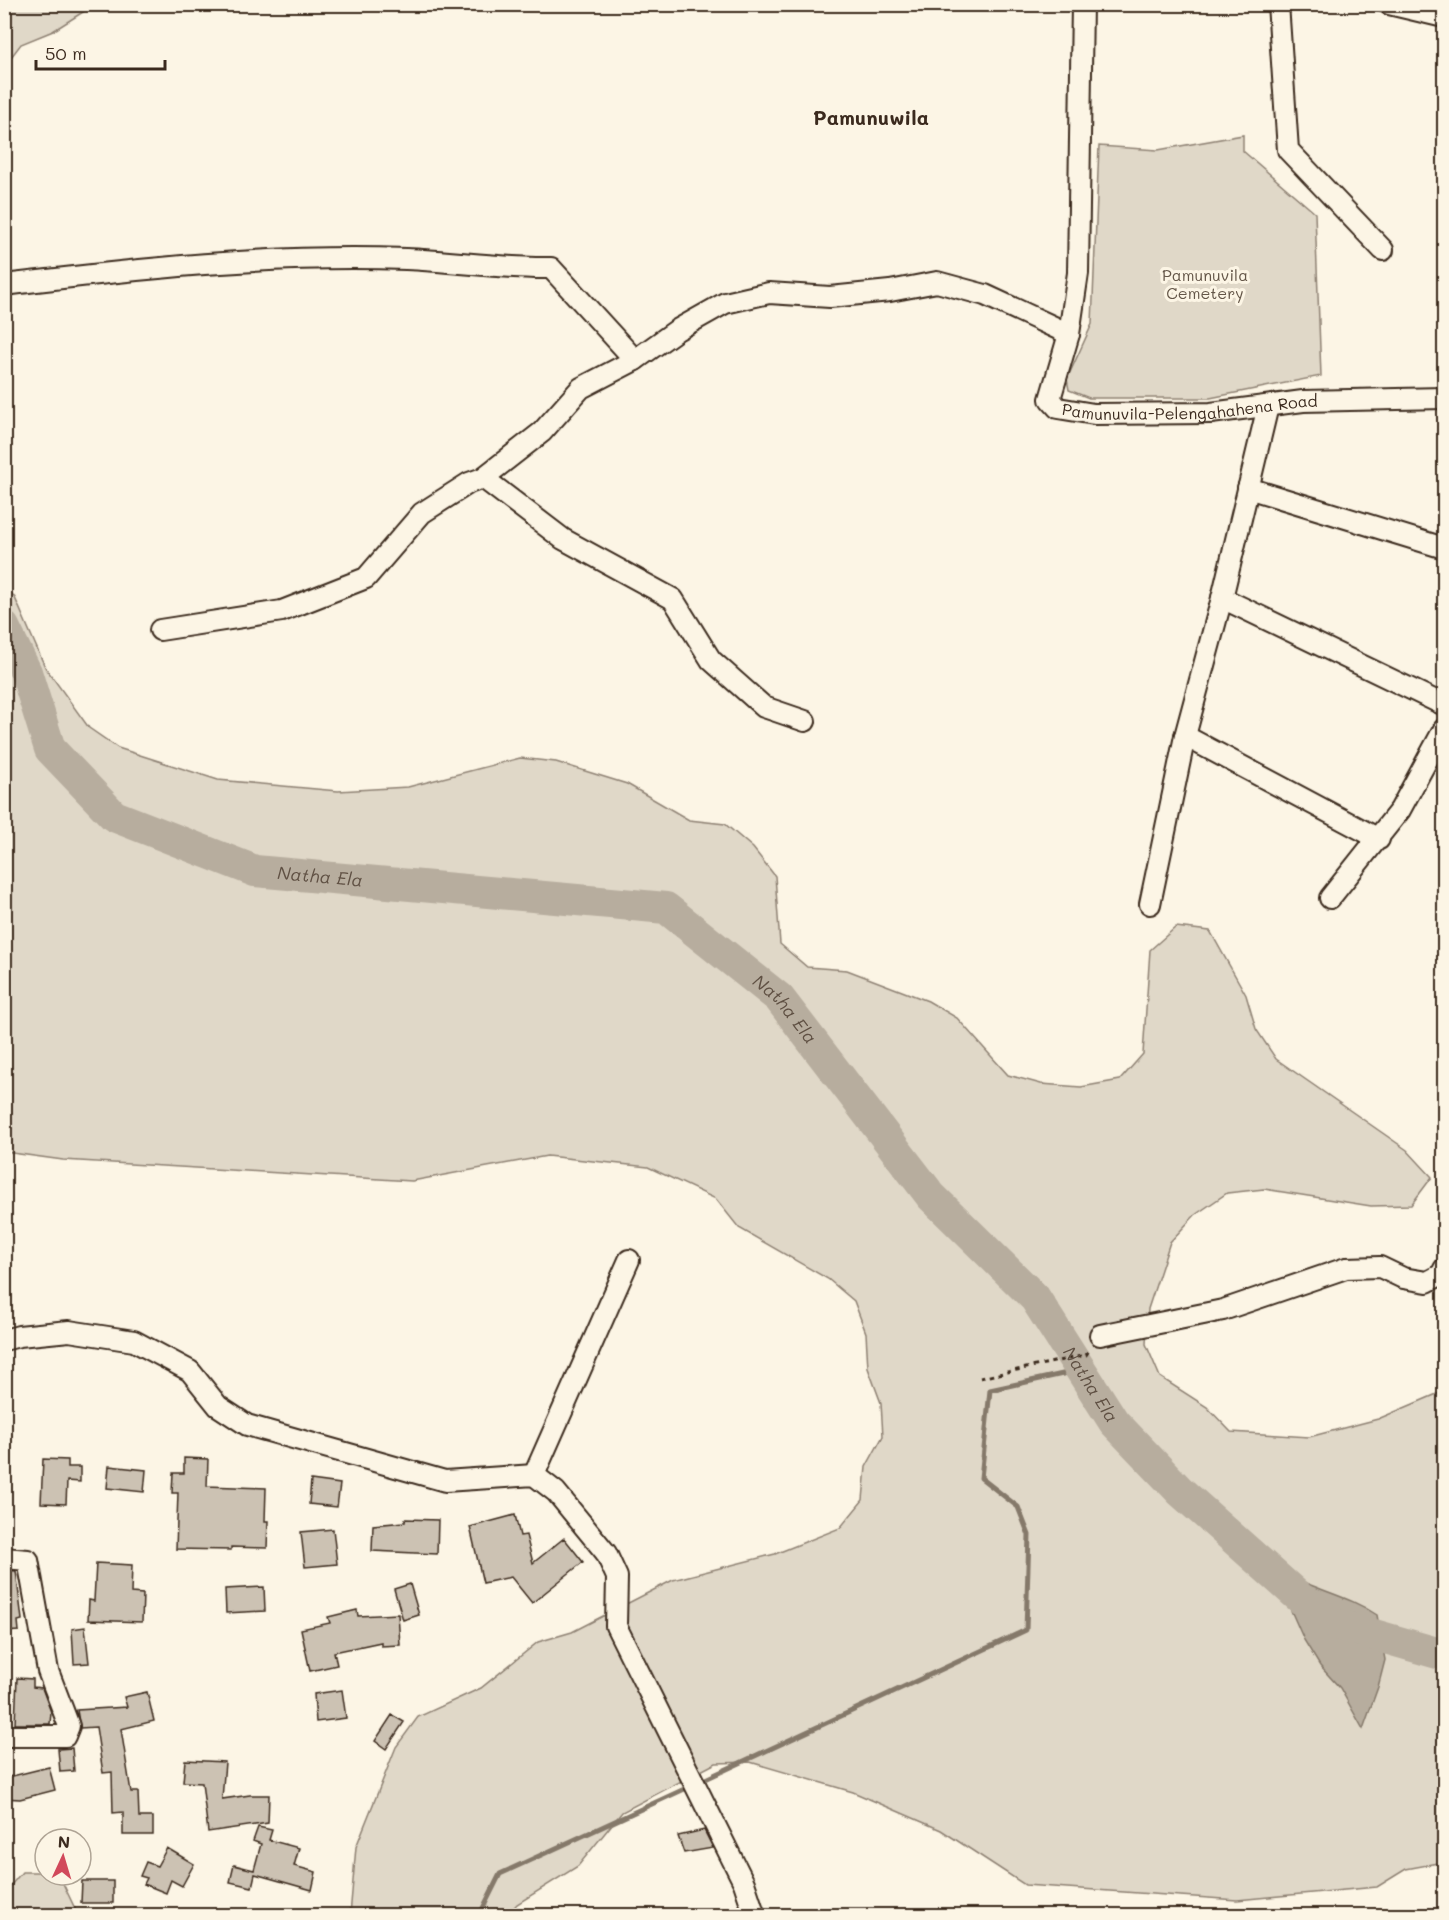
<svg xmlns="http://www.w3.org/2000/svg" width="1449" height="1920" font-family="Mali,sans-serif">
<rect width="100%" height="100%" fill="#fcf5e5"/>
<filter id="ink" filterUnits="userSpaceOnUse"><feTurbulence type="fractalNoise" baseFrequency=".0167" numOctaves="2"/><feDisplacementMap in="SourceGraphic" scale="12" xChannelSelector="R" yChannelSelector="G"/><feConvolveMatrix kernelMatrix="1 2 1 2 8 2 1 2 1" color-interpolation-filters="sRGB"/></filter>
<g filter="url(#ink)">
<path fill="#e0d8c8" stroke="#8e8173" stroke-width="1.5" d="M5,4H94V5L53,31L21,44L5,65Z
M1243,135V151L1315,213L1321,376L1210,398H1089L1069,390L1067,379L1092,324L1099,146L1158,150Z
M4,584L15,598L45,667L89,728L118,748L218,780L338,791L408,787L520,758L556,762L627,784L689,820L725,824L753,848L775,876L780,944L807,967L847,970L928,1001L957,1018L1008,1075L1041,1084L1081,1087L1120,1080L1143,1054L1150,950L1176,927L1210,931L1246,995L1256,1029L1276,1059L1407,1150L1432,1177L1411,1205L1371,1206L1264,1189L1227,1193L1195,1215L1170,1242L1148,1309L1146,1344L1160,1377L1207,1407L1231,1432L1309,1437L1378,1419L1444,1391V1862L1406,1869L1377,1887L1237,1900L1025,1885L941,1830L853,1792L750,1762L716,1763L622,1812L578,1866L517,1904L507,1915H350L356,1847L396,1747L418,1717L481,1688L538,1642L572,1632L673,1580L775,1554L840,1528L863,1500L866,1467L883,1436L881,1403L868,1368L866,1333L854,1301L828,1279L739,1228L716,1199L648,1167L547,1156L412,1181L63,1160L5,1152Z
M22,1872H45V1875H59L78,1915H5V1892Z"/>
<path fill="#b7ad9e" stroke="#85796b" stroke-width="1.5" d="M1274,1566C1285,1572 1296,1579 1308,1584C1332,1594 1355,1600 1377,1615L1385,1660L1378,1687L1363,1729L1340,1688L1320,1666L1304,1640L1289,1606L1276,1585Z"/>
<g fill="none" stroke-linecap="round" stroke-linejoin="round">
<path stroke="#85796b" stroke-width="5" d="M699,1782L1026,1630L1029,1535L1018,1507L981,1478L990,1390L1081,1370
M479,1916L500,1874L691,1786"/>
<path stroke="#b7ad9e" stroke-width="32" id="s1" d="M4,627L26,672L50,749L114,816L255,871L666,908L779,998L931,1196L1035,1298L1114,1422L1180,1491L1326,1621L1444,1655"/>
</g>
<path fill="#ccc2b3" stroke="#3b2a1e" stroke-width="1.5" d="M184,1458L208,1459L207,1486L266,1488L265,1521H268L267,1548L231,1547V1550L176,1549L178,1493H172L173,1473H184Z
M43,1459L68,1460V1467H80V1482L67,1481L66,1504L41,1503Z
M109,1466L146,1470L144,1492L107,1488Z
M311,1480L340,1484L337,1507L309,1504Z
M515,1515L520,1536L526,1535L533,1563L564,1538L583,1562L532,1603L511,1577L483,1583L470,1527Z
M405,1519L438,1520L437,1554L372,1551L373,1525L405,1522Z
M333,1529L337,1564L305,1567L301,1532Z
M96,1563L132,1565L131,1593L143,1594L142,1622L88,1620L89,1600L94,1601Z
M4,1570L16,1571L22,1620L18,1621L19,1631L4,1632Z
M410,1584L419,1615L403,1620L394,1589Z
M264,1587L265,1611L226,1613L225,1589Z
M357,1610L358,1616L398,1614L400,1645L381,1646V1642L334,1652L337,1665L310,1671L301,1629L330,1623L328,1617Z
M85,1627L89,1663L74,1664L72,1629Z
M17,1678L33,1679V1687L42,1688L51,1712L50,1724H15Z
M342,1690L346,1718L316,1722L314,1694Z
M147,1692L154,1721L121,1729L131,1792H138L139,1817H153V1835H123V1812L113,1813L112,1772L103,1773L96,1727L80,1728L77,1710L127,1707L124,1697Z
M392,1715L404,1722L386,1749L375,1741Z
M72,1748L74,1771L60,1772L58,1749Z
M185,1760L225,1762L222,1799L250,1795H269L268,1823L208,1832L202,1783L183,1782Z
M49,1767L55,1790L20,1799L4,1798V1778Z
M258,1827L272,1830L269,1840L299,1848L294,1866L316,1872L312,1890L255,1874L252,1887L230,1882L234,1865L254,1870L261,1844L253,1841Z
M704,1830L713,1848L684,1853L678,1836Z
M167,1848L194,1864L182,1886L171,1880L166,1893L144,1884L147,1878L140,1876L146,1862L157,1866Z
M82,1881H113V1903H81Z"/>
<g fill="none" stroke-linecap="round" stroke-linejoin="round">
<defs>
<g id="minor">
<path id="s2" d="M1082,4L1078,273L1069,334L1050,399L1058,408L1094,414L1211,413L1303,401L1444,398"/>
<path d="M1278,4L1288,150L1383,250"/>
<path d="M1389,4L1444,17"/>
<path d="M4,285C137,269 271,254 406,259C454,261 503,269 551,268L635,360"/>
<path d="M483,478L563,539L673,599L711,660L764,707L805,721"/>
<path d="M1248,488L1444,548"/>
<path d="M1222,598L1444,705"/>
<path d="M160,630L282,611L366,578L422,513L469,483L483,478L542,432L581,388L635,360L677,330L725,303L769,293L830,297L890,291L937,282L985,295L1069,334"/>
<path d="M1185,736L1379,839"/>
<path d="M1330,898L1400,810L1444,729"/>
<path d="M1150,904L1185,736L1222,598L1268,406"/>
<path d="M1100,1335L1223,1310L1346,1268L1380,1267L1403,1278L1427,1282L1442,1274L1444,1269"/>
<path d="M4,1340L19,1336L69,1331L134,1341L190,1371L218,1406L247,1425L445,1481L534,1475L556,1492L606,1553L617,1577L616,1626L744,1883L755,1916"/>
<path d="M534,1475L629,1260"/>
<path d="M4,1558L28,1560L48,1671L69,1726L65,1736H4"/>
</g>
</defs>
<use href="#minor" stroke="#3b2a1e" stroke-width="24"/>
<path stroke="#3b2a1e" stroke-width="3" stroke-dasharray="4.5 4.5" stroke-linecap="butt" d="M980,1378L1086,1355L1090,1349"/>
<use href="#minor" stroke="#fcf5e5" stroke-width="20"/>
</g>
</g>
<g text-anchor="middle" stroke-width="6" stroke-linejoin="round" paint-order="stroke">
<g font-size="16" fill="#645648" stroke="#fcf5e5">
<text x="1205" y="281">Pamunuvila<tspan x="1205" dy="18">Cemetery</tspan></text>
</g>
<g font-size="16" fill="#3b2a1e" stroke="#fcf5e5">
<text dy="6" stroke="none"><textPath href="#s2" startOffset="543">Pamunuvila-Pelengahahena Road</textPath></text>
</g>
<g font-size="18" font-style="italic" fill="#605144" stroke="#fcf5e5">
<text dy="6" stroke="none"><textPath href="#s1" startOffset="440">Natha Ela</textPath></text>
<text dy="6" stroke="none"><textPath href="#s1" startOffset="944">Natha Ela</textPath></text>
<text dy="6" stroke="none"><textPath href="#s1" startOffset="1430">Natha Ela</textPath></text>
</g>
<g font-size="20" font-weight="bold" fill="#3b2a1e" stroke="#fcf5e5">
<text x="871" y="125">Pamunuwila</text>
</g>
</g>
<rect width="1449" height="1920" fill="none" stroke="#fcf5e5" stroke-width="24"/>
<rect x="12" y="12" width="1425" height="1896" fill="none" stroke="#3b2a1e" stroke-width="2" filter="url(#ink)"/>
<g transform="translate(63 1857) rotate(4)"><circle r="28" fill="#fcf5e5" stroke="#afa495" stroke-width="1.5"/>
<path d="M0-4.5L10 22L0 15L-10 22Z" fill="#d1495b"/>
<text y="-9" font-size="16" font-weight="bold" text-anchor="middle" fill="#3b2a1e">N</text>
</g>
<path d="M36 60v9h129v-9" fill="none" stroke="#3b2a1e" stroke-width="3"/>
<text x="45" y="60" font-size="18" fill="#3b2a1e" stroke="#fcf5e5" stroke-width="4.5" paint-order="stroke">50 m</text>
</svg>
